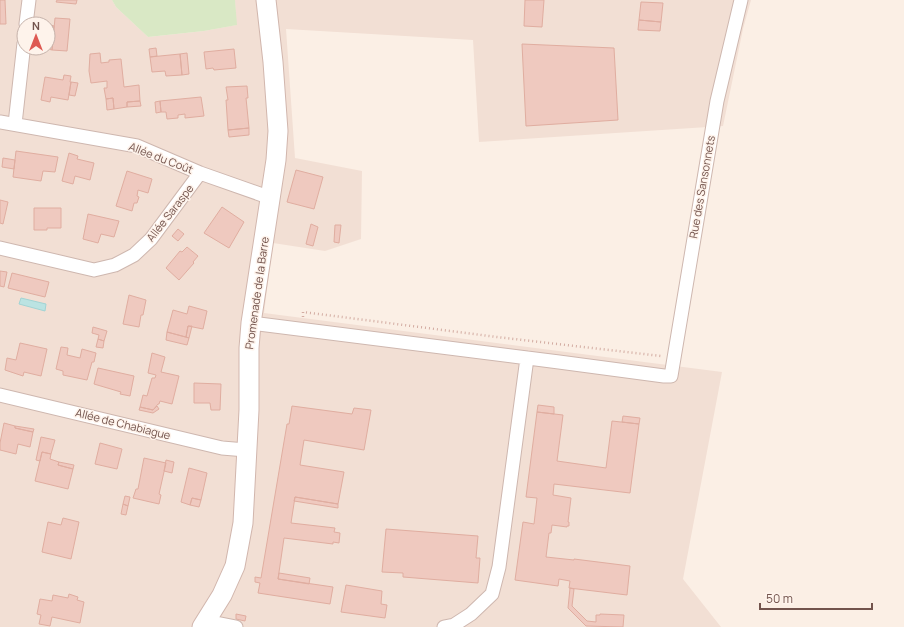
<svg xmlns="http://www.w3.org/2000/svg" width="904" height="627" font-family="Manrope,sans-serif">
<rect width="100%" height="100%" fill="#fbefe5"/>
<path fill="#f2dfd4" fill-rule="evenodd" d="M0,0H112L116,7L148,37L204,31L236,25L235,0H751L743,29L723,126L479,142L473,40L286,29L295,158L362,171L361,239L325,251L273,243L264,313L722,372L683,579L721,627H0ZM24,24H48V48H24Z"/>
<path fill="#d9e8c5" d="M112,0H235L237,25L204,31L148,37L116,7Z"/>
<path fill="#bbe3e2" stroke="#a2d4d4" d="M21,298L46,304L45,311L19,304Z"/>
<path fill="#efc9bf" stroke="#e0ada0" d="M0,0H5L6,24H0Z
M57,0H77L76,4L56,2Z
M525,0H544L542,27L524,26Z
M641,2L663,3L661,22L639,20Z
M55,18L70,19L67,51L52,50Z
M639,20L661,22L660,31L638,30Z
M51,25L54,26L52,50L48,49Z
M522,44L614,48L618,120L526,126Z
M156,48L157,56L150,57L149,49Z
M234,49L236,68L214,70L213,68L206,69L204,52Z
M100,53L101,63L109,62V60L121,59L124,87L139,85L140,101L127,102V107L114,109L113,98L106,99L104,88H107V81L91,83L89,71L90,54Z
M187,53L189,74L182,75L180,54Z
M180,54L182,75L166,76L165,71L152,72L150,57Z
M64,75L71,76L70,82H71L68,100L51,97L50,102L41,100L45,77L63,80Z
M71,82L78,83L75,96L69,95Z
M247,86L248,98H246L249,128L228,130L226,100H228L226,87Z
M201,97L204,116L185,118V114L178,115V118L167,119L166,112H161L160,101Z
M113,98L114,109L107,110L106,99Z
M140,101L141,106L127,107V102Z
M160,101L161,112L156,113L155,102Z
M249,128V135L229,137L228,130Z
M16,151L58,157L55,172L43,171L41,181L13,177Z
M69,153L78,156L77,159L94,163L90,180L75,176L73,184L62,181Z
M3,158L15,160L14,169L2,167Z
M296,170L323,177L314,209L287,202Z
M127,171L152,179L148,193L138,190L137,196L139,197L137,203H134L132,211L116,206Z
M0,200L8,202L3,224L0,223Z
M222,207L244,222L229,248L204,233Z
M34,208H61V228H47V230H34Z
M88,214L119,221L114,237L101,234L98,243L83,239Z
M311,224L318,227L313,246L306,244Z
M335,225H341L339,243L334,242Z
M178,229L184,234L178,241L172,236Z
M187,247L198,256L193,262L194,263L179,280L166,268L180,251L182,252Z
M0,271L7,272L4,287L0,286Z
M12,273L49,282L45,297L8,288Z
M129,295L146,300L143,315H141L139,327L123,324Z
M189,306L207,311L203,329L188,326L186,337L167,332L173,310L187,314Z
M188,326H192L189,338L186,337Z
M93,327L107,331L104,341L98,339L99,335L92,333Z
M167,332L189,338L187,345L166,340Z
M98,339L104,341L103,348L96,347Z
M20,343L47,349L41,376L24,372L23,376L5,370L7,358L16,360Z
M61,347L68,348L67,355L80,358L82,349L96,353L94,362H92L87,380L63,375V371L56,369Z
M152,353L165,357L161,372L179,376L172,404L160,401L159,404H158L153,410L140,407L143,395L147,396L152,378H155L156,375L148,373Z
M98,368L134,376L130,396L120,394L121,392L94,384Z
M194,383L221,384L220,410H211L210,403H194Z
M538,405L554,407V414L537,412Z
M157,406L159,409L153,413L139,410L140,407L153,410Z
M292,406L352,414L354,408L371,410L364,450L304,440L300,465L344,472L338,504L295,497L291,523L335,528L334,532L340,533L339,543L333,542V544L284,538L278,579L333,587L330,604L258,593L260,583L255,582V577L261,578L287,424H289Z
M537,412L563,415L557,461L606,468L612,421L639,424L630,493L554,484L553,495L571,498L568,522H569V526H567V527L552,525L551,533H549L546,557L574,560V559L630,566L627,595L569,588L570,581L559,579L558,586L515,580L523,522L534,524L537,498L526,497Z
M623,416L640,418L639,424L622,422Z
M4,423L15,426V428L33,432L30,447L18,444L16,454L0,450V443Z
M15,426L34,429L33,432L15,428Z
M41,437L55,440L51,454L42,452L40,461L36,460Z
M100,443L122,449L117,469L95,464Z
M42,452L51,454L50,459L59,462L58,465L73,469L68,489L35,481Z
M144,458L166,463L159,494L161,495L159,504L133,498L136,489H138Z
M166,460L174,462L172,473L164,471Z
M59,462L74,465L73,469L58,465Z
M189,468L207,473L201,500L192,498L190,505L181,502Z
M125,496L130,497L128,506L123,504Z
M295,497L338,504V508L294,501Z
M192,498L201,500L199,507L190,505Z
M123,504L128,506L126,515L121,514Z
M63,518L79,522L71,559L42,552L48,522L61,525Z
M386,529L478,536L476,558H480L478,583L403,577V573L382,572Z
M279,573L310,578L309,584L278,579Z
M346,585L382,591L381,604L387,605L385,618L341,612Z
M570,588L574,589L572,606L587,621L596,622V615H600V614L624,615L623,627L586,626L568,608Z
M69,594L78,597L77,600L84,602L80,623L52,617L50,626L39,624L41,615L37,614L40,599L52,601L53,595L68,598Z
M236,614L246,616L245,621L236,619Z"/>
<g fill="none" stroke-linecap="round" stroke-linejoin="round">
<defs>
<path id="street" d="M26,24L29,0
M0,122L137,146L200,173L271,198
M15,124L24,43
M0,248L94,270L115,265L134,255L151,239L200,173
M251,323L559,362L664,376H671L717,101L741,0
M0,395L222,448L246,450
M206,621L236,627
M444,627L454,625L471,614L492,594L499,567L527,358"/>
<path id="secondary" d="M202,627L222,595L235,566L243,523L249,410V348L251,323L276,160L278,131L273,62L266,0"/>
</defs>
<use href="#street" stroke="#ceb7af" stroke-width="15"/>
<use href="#secondary" stroke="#d1b6ad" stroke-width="21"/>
<path stroke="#d3aca2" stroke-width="2.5" stroke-dasharray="1 3" stroke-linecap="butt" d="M303,317V312L497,337L661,356"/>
<use href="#street" stroke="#fff" stroke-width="13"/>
<use href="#secondary" stroke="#fff" stroke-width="19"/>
</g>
<g text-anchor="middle" stroke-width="3" stroke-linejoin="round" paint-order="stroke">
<g font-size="11" fill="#72534c" stroke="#fef3eb">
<text transform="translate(161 158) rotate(21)" y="4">Allée du Coût</text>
<text transform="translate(702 187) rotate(-80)" y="4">Rue des Sansonnets</text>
<text transform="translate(170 213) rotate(-52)" y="4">Allée Saraspe</text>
<text transform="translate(257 293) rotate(-82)" y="4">Promenade de la Barre</text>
<text transform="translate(123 424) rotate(14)" y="4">Allée de Chabiague</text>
</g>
</g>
<g transform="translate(36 36)"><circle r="19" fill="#fef3eb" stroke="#c6b3ab"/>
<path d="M0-3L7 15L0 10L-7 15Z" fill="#de5952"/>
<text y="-6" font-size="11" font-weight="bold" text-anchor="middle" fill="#72534c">N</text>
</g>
<path d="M760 603v6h112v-6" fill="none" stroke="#72534c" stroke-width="2"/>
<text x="766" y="603" font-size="12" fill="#72534c" stroke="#fef3eb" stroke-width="3" paint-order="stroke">50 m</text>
</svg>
